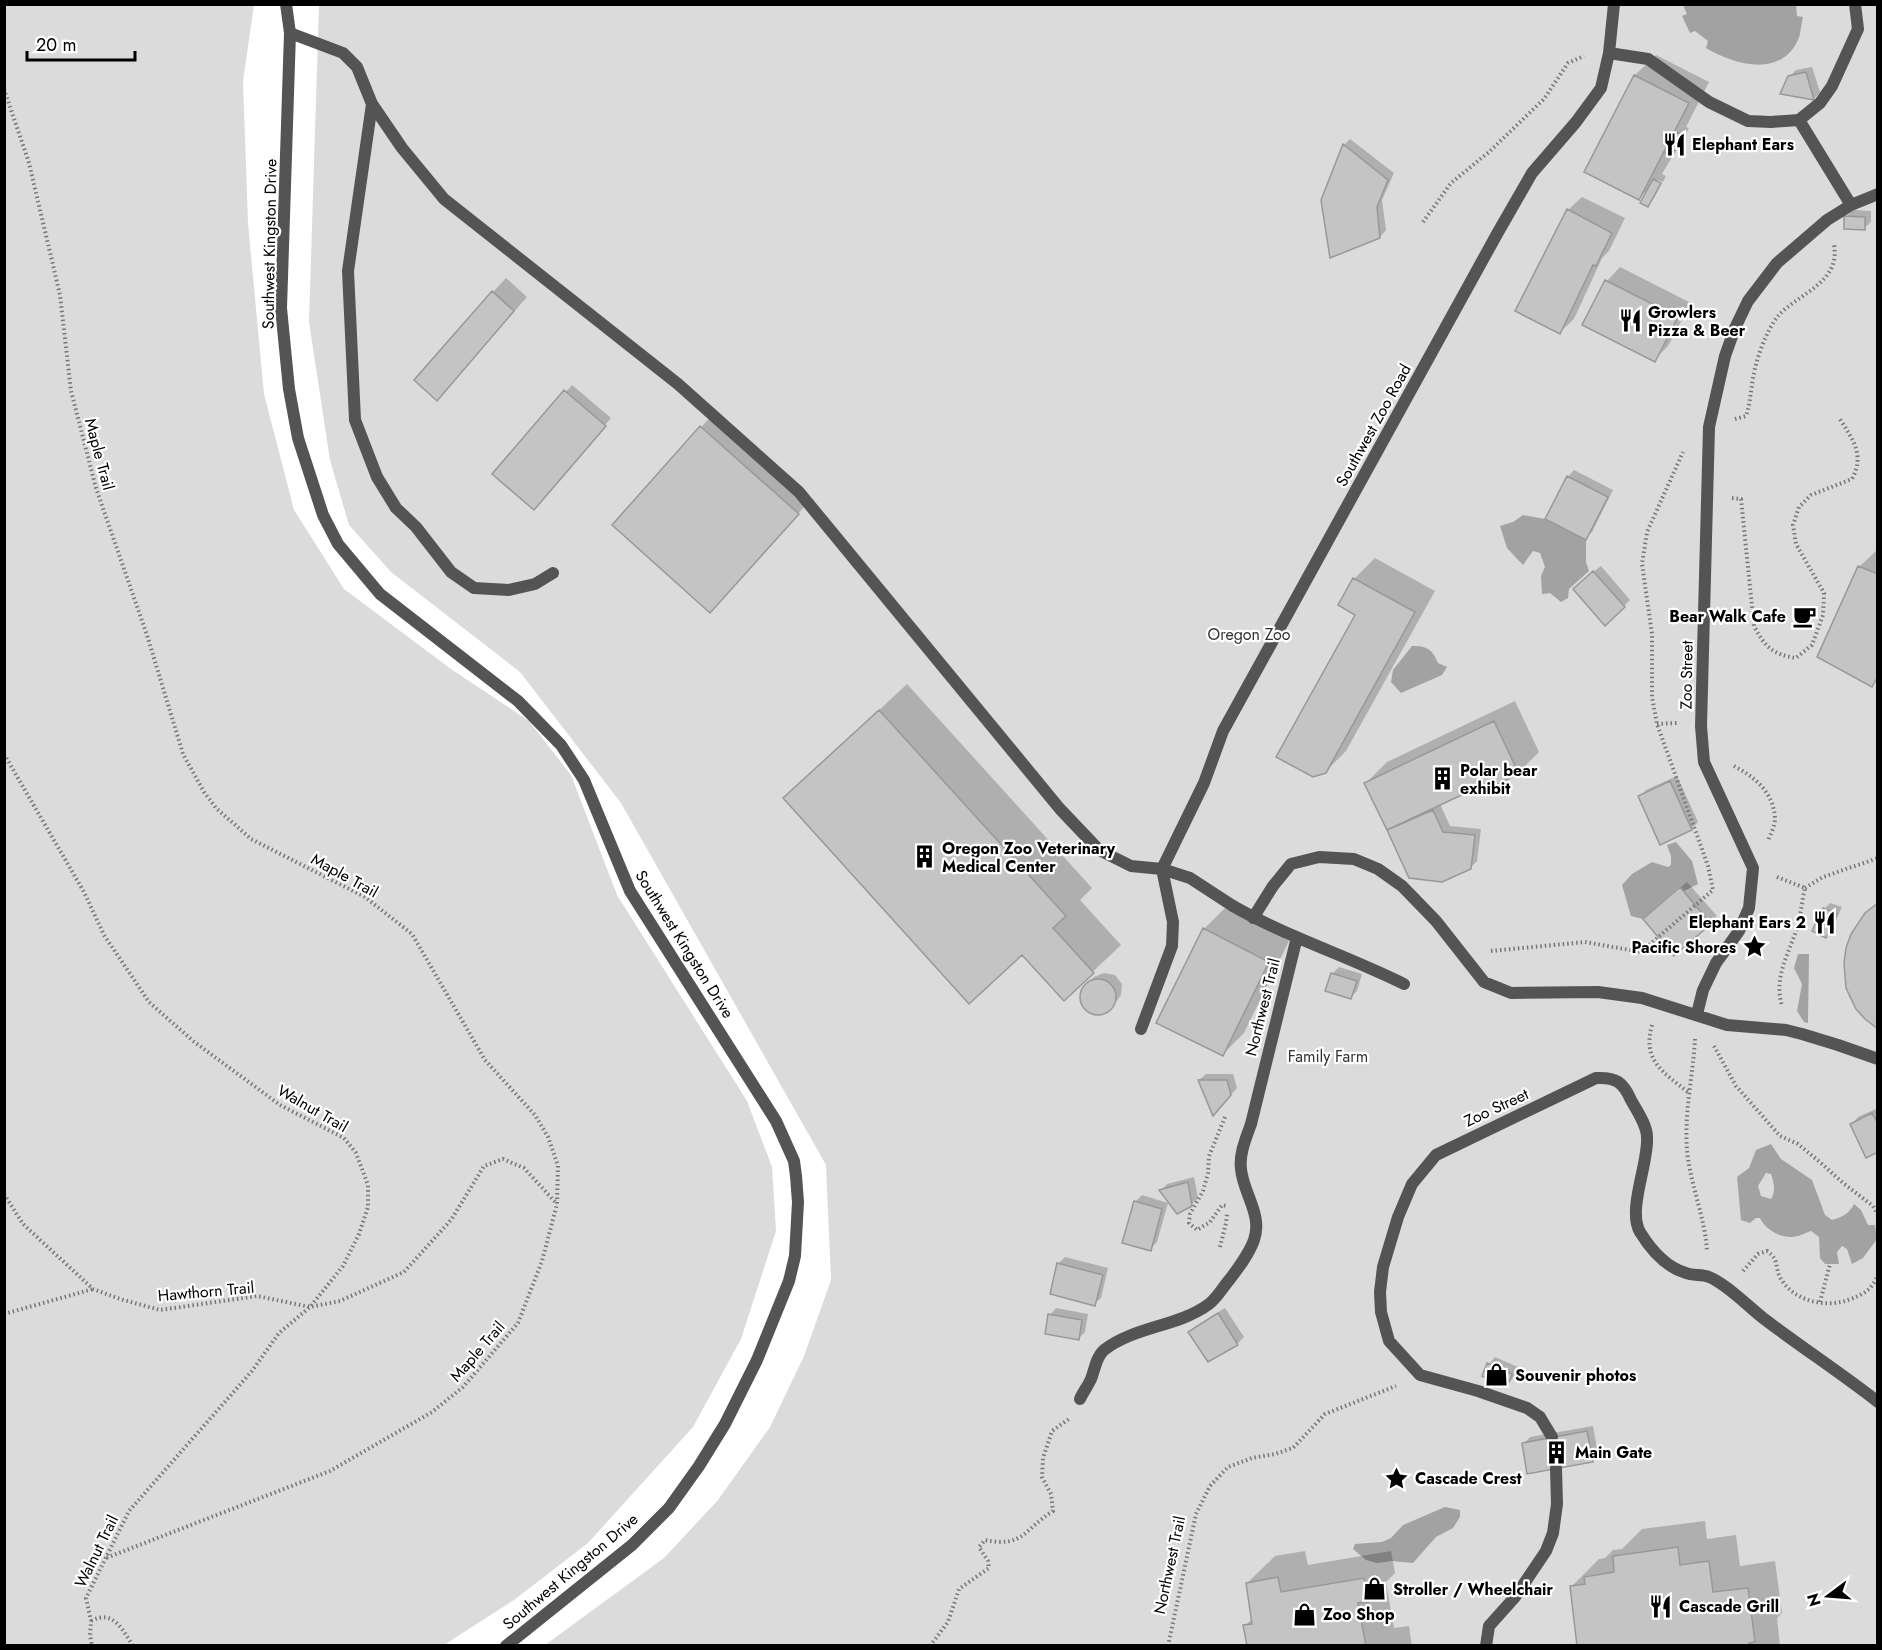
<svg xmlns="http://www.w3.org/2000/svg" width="1882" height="1650" font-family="Jost,sans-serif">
<rect width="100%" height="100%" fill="#fff"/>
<path fill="#dbdbdb" d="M5,4L254,5L243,81L248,223L264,394L294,510L344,589L451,669L529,721L571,775L617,895L747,1101L772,1167L776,1231L741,1339L693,1427L588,1543L514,1600L444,1645H5Z
M319,5H1877V1645H545L664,1558L718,1500L770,1427L804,1356L831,1280L826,1165L621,803L520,672L391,572L349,525L330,460L309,322Z"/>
<path fill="#a2a2a2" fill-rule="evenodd" d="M1796,4L1797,16L1803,17C1801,24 1801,34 1798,40C1780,79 1733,64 1706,48L1708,41L1695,31L1690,33L1682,16L1687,14L1683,5Z
M1523,515L1545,519L1586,540V562L1589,571L1569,589L1568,598L1561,602L1550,593L1542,594L1541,576L1545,567L1540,553L1533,551L1523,565L1507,548L1500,526L1513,522Z
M1412,646C1427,646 1432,649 1438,663L1447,667L1442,675L1401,693L1391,682L1393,670Z
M1676,842L1692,861L1698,884L1684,891L1679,887L1643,919L1631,916L1622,885L1632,874L1652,862L1668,867L1671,865V856L1667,845Z
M1798,954H1809L1808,1023L1804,1022L1797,1011L1802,984L1794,968Z
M1771,1144L1781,1159L1812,1180L1825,1215L1832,1220C1842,1217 1849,1214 1854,1204L1861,1210L1868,1225H1875L1877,1239L1863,1258L1852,1264L1847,1249L1842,1246L1837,1252L1839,1264H1825L1820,1258L1819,1237L1811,1231C1805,1233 1798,1237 1792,1237C1780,1238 1765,1229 1760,1218H1756L1750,1223L1741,1220L1737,1177L1749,1168L1756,1150ZM1766,1173L1771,1174C1774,1183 1776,1191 1771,1199L1761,1196L1758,1186Z
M1445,1507L1460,1510V1517L1453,1528L1436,1537L1413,1563L1392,1561L1377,1563L1366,1560L1353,1549L1355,1544L1382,1542L1391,1538L1403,1525Z"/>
<path fill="#0003" d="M1656,55L1709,82L1686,127L1689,128L1662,174L1666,176L1663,182L1658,180L1655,182L1661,185L1654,198L1648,205V189L1639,198L1586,171L1635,75Z
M1812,67L1820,92L1814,99L1782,93L1789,77L1796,70Z
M1350,139L1394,173L1382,200L1386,230L1380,237L1344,145Z
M1582,197L1625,218L1609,251L1602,258L1574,319L1560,332L1568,210Z
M1853,210L1871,211V222L1864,228L1846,217Z
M1620,267L1691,303L1668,346L1654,360L1607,281Z
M506,278L527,297L450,385L493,292Z
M572,385L611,418L541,501L494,474Z
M714,414L811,499L724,597L701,427Z
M1574,470L1613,490L1592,532L1586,538L1568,477Z
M1878,549V679L1872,685L1859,567Z
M1375,558L1435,591L1346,751L1325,772L1357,614L1354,579Z
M1601,566L1630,600L1624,606L1581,582Z
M907,684L1092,888L1080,900L1121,945L1064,999L1023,953L785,798Z
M1515,701L1539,752L1518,773L1485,782L1440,804L1450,826L1481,829L1477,861L1470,868L1389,830L1366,783L1387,762Z
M1677,776L1698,822L1691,829L1640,796L1646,790Z
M1687,882L1717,916L1674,954L1651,913Z
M1830,903L1842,907L1832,929L1826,936L1824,909Z
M1225,908L1289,941L1244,1033L1223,1054L1204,929Z
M1339,967L1362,974L1357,991L1350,998L1332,974Z
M1104,973L1115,975L1122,984L1121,995L1112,1007L1103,1013H1097L1087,1009L1082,1000L1083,989L1094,977Z
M1206,1074H1233L1237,1088L1219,1108L1199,1080Z
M1878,1108V1150L1852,1124L1858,1117Z
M1194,1177L1198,1198L1191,1205L1161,1191L1167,1184Z
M1142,1195L1168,1203L1157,1242L1150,1249L1135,1202Z
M1065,1257L1108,1268L1101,1298L1094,1304L1058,1264Z
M1056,1308L1088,1314L1085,1332L1078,1339L1050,1315Z
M1225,1308L1244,1337L1238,1343L1208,1360L1190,1332L1196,1326Z
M1495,1357L1518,1367L1513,1378L1507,1385L1484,1375L1489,1364Z
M1593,1426L1598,1454L1592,1460L1523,1444L1530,1437Z
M1705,1521L1707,1539L1736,1535L1740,1566L1775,1561L1782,1613L1777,1618L1780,1646H1579L1571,1587L1599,1559L1605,1558L1613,1550L1622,1549L1642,1529Z
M1305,1551L1308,1565L1391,1551L1395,1573L1386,1582L1394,1628L1409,1626L1412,1646H1248L1245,1626L1253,1618L1247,1583L1275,1556Z"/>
<path fill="#c4c4c4" stroke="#989898" stroke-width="1.5" d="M1806,72L1814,100L1780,94L1788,76Z
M1634,75L1689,103L1639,200L1584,172Z
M1677,132L1683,135L1672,156L1665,153Z
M1343,144L1388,180L1377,207L1380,238L1330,258L1321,200Z
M1653,179L1661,183L1648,207L1640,203Z
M1567,209L1612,233L1596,266L1593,265L1560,334L1515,311Z
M1844,216L1865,217V230L1844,229Z
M1605,280L1678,317L1655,362L1582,325Z
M492,291L514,311L437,401L414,380Z
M564,390L606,426L534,510L492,474Z
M700,426L799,514L710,613L612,525Z
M1567,476L1608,497L1586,540L1545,519Z
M1858,566L1878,574V676L1872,687L1817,657Z
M1593,571L1625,607L1605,626L1573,589Z
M1353,578L1415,612L1326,773L1313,777L1276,757L1355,615L1338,605Z
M879,710L1066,916L1053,928L1094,973L1064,1001L1022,955L969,1004L783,798Z
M1494,721L1519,774L1487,789L1485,784L1387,830L1364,783Z
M1670,781L1692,830L1660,845L1638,796Z
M1433,810L1443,832L1475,835L1471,869L1442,882L1409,878L1387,830Z
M1680,887L1711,924L1674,956L1643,919Z
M1878,903V1029L1865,1019L1856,1009L1846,988L1844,963L1846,948L1851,934L1865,913Z
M1823,908L1837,914L1826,938L1812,931Z
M1203,928L1269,962L1223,1056L1156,1023Z
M1331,973L1357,981L1351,999L1325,991Z
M1080 997a18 18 0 1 1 36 0a18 18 0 1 1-36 0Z
M1198,1080H1227L1231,1095L1213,1116Z
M1872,1113L1878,1124V1152L1866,1158L1850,1124Z
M1188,1182L1192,1206L1177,1214L1159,1190Z
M1134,1201L1162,1209L1151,1251L1122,1243Z
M1057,1263L1103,1275L1095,1306L1050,1294Z
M1218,1313L1238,1345L1208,1362L1188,1332Z
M1048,1314L1082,1320L1079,1340L1045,1334Z
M1487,1363L1512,1374L1507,1387L1482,1376Z
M1587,1431L1593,1462L1527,1474L1522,1443Z
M1678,1547L1680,1565L1709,1561L1713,1592L1748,1588L1755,1642L1749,1643L1750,1646H1577L1570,1586L1585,1584L1584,1577L1614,1572L1613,1556Z
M1278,1577L1281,1592L1364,1578L1368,1602L1358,1603L1366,1646H1247L1243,1625L1252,1624L1246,1583Z"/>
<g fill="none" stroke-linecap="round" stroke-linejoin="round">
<path stroke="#d9d9d9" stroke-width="12" stroke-dasharray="12 6" stroke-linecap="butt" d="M1552,1437L1556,1468"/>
<path stroke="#767676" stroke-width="4" stroke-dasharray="1.5 3" stroke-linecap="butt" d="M4,89L29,163L60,295L71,391L96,488L147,635L183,754L204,792L216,808L251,839L365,897L412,934L485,1060L535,1115L548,1137L558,1166L557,1204L542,1261L518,1323L463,1387L432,1412L330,1471L106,1558
M1423,222L1451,183L1489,152L1544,99L1568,63L1584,56
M1735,419L1746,416C1750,405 1750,396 1752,385C1754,365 1765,332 1778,316C1797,294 1841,283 1834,245
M1732,498L1741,499L1754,626C1765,647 1772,654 1796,658L1812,645L1823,615L1824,593L1796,544L1793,525L1799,507L1811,495L1852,479C1865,455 1853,440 1840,419
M1657,724L1677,723
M4,754L84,892L104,935L149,1002L193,1041L280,1105L344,1138L356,1153L368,1185V1207L359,1234L343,1266L310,1307L279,1333L252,1371L129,1511L86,1598L91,1621L90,1635L92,1646
M1734,766C1755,777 1774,793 1775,819C1775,826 1770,835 1768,841
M1777,877L1805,888C1802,900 1801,913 1798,925C1790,952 1773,976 1782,1006
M1805,888L1823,877L1878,858
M1491,951L1585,942L1641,952L1713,890L1708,866L1657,724L1652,697V634L1642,564L1647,532L1683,452
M1652,1025C1642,1061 1663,1072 1689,1093
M1695,1039C1693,1076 1684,1113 1687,1150C1690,1184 1705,1217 1707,1251
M1714,1046L1736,1086L1780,1136L1798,1144L1821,1163L1843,1183L1873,1206L1878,1215
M1225,1117L1209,1156L1208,1173L1203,1191L1190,1214L1189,1223L1197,1230L1210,1222L1222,1205L1227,1206
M4,1194L23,1224L93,1289L120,1299L160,1310L257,1296L310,1307L340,1301L404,1272L451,1220L484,1166L503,1159L524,1168L557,1204
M1220,1247L1226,1223L1227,1214
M1743,1271L1758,1254L1767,1251C1780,1260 1774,1267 1781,1279C1794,1301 1825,1308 1848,1300C1862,1295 1873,1290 1878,1274
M1820,1302L1830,1264
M4,1314L93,1289
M91,1621C113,1609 122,1629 133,1646
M818,1646L820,1642
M930,1646L948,1622L959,1589L989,1568L988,1561L979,1547L985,1540C1024,1548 1024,1529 1053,1511L1051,1494L1042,1477L1043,1458L1052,1431L1069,1419
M1168,1646L1196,1514L1210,1486L1228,1467L1252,1458L1275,1454L1293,1448L1325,1414L1396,1386"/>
<path stroke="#545454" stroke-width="12" d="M290,33L343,53L357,67L372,104L402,148L444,199L678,384L799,492L1060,809L1099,850L1131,866L1162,869L1173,922L1172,946L1141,1029
M1609,53L1648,59L1709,102L1748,121L1771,122L1799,120L1820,103L1832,86L1858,29L1855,4
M372,104L348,271L355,420L377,477L396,508L416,527L451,572L474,588L509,590L535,584L553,573
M1233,906L1190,878L1162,869L1204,783L1223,731L1497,234L1532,173L1576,122L1601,88L1609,53L1614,4"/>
<path stroke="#545454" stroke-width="12" d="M1799,120L1851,205
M1233,906C1287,937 1348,956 1404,984
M1253,918L1273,886L1291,864L1319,857L1354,859L1378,869L1402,886L1436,921L1484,982L1511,993L1598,992L1642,998L1727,1025L1786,1030L1802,1034L1838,1045L1878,1059
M1697,1014L1703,990L1716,963L1739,931L1749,908L1753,868L1704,762L1701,726L1709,427L1725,356L1735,328L1748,301L1777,263L1827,220L1851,205L1878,194
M1080,1399C1083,1392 1088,1386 1091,1379C1095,1369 1096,1357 1104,1350C1135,1326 1178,1327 1209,1304C1217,1298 1223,1287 1230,1279C1239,1267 1249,1254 1254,1240C1263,1215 1243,1193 1241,1169C1239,1154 1246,1138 1251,1124L1297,937
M1552,1437L1540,1417L1527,1408L1478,1391L1420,1375L1389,1341L1381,1312L1380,1292L1383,1267L1398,1217L1412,1184L1436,1155L1596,1078C1616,1077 1623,1082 1631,1100C1637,1111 1647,1125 1647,1137C1649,1162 1627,1210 1640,1232C1651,1250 1665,1267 1686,1273C1693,1276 1702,1274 1709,1277C1725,1283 1749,1307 1763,1318C1801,1347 1841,1373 1878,1402
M1486,1646L1489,1626L1515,1597L1546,1551L1553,1533L1557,1504L1556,1468"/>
<path stroke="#545454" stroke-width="12" d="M286,4L290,33L281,308L289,389L298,438L323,515L338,544L380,594L518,701L561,745L584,780L630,891L776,1121L794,1161L796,1176L798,1202L795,1256L789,1281L757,1360L725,1424L699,1466L669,1508L632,1545L506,1646"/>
</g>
<defs>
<symbol id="restaurant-bare" viewBox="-9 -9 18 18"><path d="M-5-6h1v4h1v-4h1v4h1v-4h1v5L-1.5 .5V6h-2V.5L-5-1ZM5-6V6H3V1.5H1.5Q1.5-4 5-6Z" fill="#000" stroke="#fff" stroke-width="2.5" paint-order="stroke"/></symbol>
<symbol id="cafe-bare" viewBox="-9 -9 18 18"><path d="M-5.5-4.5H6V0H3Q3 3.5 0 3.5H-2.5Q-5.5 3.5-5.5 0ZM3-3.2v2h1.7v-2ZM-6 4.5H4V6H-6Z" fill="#000" stroke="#fff" stroke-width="2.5" paint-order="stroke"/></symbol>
<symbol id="building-bare" viewBox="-9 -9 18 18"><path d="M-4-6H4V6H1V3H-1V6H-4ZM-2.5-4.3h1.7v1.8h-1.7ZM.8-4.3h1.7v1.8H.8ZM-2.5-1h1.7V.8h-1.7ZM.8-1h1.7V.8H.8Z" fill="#000" stroke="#fff" stroke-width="2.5" paint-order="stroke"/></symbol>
<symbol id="sight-bare" viewBox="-9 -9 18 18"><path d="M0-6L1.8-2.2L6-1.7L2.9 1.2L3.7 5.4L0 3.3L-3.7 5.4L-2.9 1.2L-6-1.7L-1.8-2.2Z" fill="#000" stroke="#fff" stroke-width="2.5" paint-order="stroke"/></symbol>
<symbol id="shop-bare" viewBox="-9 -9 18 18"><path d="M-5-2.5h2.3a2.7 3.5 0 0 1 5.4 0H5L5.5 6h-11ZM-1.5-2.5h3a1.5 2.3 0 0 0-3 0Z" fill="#000" stroke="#fff" stroke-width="2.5" paint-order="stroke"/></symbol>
</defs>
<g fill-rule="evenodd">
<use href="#restaurant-bare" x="1658" y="128" width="33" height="33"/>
<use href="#restaurant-bare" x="1614" y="304" width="33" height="33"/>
<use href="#cafe-bare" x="1788" y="600" width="33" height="33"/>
<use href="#building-bare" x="1426" y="762" width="33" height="33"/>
<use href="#building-bare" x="908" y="840" width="33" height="33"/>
<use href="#restaurant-bare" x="1808" y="906" width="33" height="33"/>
<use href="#sight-bare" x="1738" y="930" width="33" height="33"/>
<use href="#shop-bare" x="1480" y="1358" width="33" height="33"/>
<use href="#building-bare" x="1540" y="1436" width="33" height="33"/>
<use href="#sight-bare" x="1380" y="1462" width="33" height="33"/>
<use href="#shop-bare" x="1358" y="1572" width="33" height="33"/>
<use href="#restaurant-bare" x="1644" y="1590" width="33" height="33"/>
<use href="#shop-bare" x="1288" y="1598" width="33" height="33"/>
</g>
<g text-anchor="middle" stroke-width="4.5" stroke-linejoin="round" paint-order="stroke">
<g font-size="16" font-weight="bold" fill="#000" stroke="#fff" text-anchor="start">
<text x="1692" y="150">Elephant Ears</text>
<text x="1648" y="318">Growlers<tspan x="1648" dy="18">Pizza &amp; Beer</tspan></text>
<text x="1786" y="622" text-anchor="end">Bear Walk Cafe</text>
<text x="1460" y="776">Polar bear<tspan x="1460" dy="18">exhibit</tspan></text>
<text x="942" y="854">Oregon Zoo Veterinary<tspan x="942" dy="18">Medical Center</tspan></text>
<text x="1806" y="928" text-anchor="end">Elephant Ears 2</text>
<text x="1736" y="953" text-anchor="end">Pacific Shores</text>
<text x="1515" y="1381">Souvenir photos</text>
<text x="1575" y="1458">Main Gate</text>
<text x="1415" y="1484">Cascade Crest</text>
<text x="1393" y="1595">Stroller / Wheelchair</text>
<text x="1679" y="1612">Cascade Grill</text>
<text x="1323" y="1620">Zoo Shop</text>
</g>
<g font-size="16" fill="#000" stroke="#fff">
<text transform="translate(269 244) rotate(-89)" y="6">Southwest Kingston Drive</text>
<text transform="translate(1373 425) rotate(-61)" y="6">Southwest Zoo Road</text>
<text transform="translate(100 454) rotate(75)" y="6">Maple Trail</text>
<text transform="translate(1686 675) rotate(-89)" y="6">Zoo Street</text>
<text transform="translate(345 875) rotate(29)" y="6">Maple Trail</text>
<text transform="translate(685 944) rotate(58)" y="6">Southwest Kingston Drive</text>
<text transform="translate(1262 1007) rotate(-76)" y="6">Northwest Trail</text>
<text transform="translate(1496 1107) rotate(-25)" y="6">Zoo Street</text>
<text transform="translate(313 1108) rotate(30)" y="6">Walnut Trail</text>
<text transform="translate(206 1291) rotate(-5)" y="6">Hawthorn Trail</text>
<text transform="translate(477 1351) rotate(-49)" y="6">Maple Trail</text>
<text transform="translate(96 1551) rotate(-64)" y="6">Walnut Trail</text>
<text transform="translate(1169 1565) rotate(-78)" y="6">Northwest Trail</text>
<text transform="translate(570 1571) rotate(-40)" y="6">Southwest Kingston Drive</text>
</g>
<g font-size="16" fill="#323232" stroke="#fff">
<text x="1249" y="640">Oregon Zoo</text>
<text x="1328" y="1062">Family Farm</text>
</g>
</g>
<rect width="1882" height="1650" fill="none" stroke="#000000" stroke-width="12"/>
<g transform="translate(1828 1596) rotate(254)" stroke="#ffffff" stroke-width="4.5" paint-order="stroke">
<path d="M0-4.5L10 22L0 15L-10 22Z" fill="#000000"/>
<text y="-9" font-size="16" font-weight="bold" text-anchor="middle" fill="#000000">N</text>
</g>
<path d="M27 51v9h108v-9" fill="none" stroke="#000000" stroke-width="3"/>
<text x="36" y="51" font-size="18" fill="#000000" stroke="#ffffff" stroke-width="4.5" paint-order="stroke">20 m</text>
</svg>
